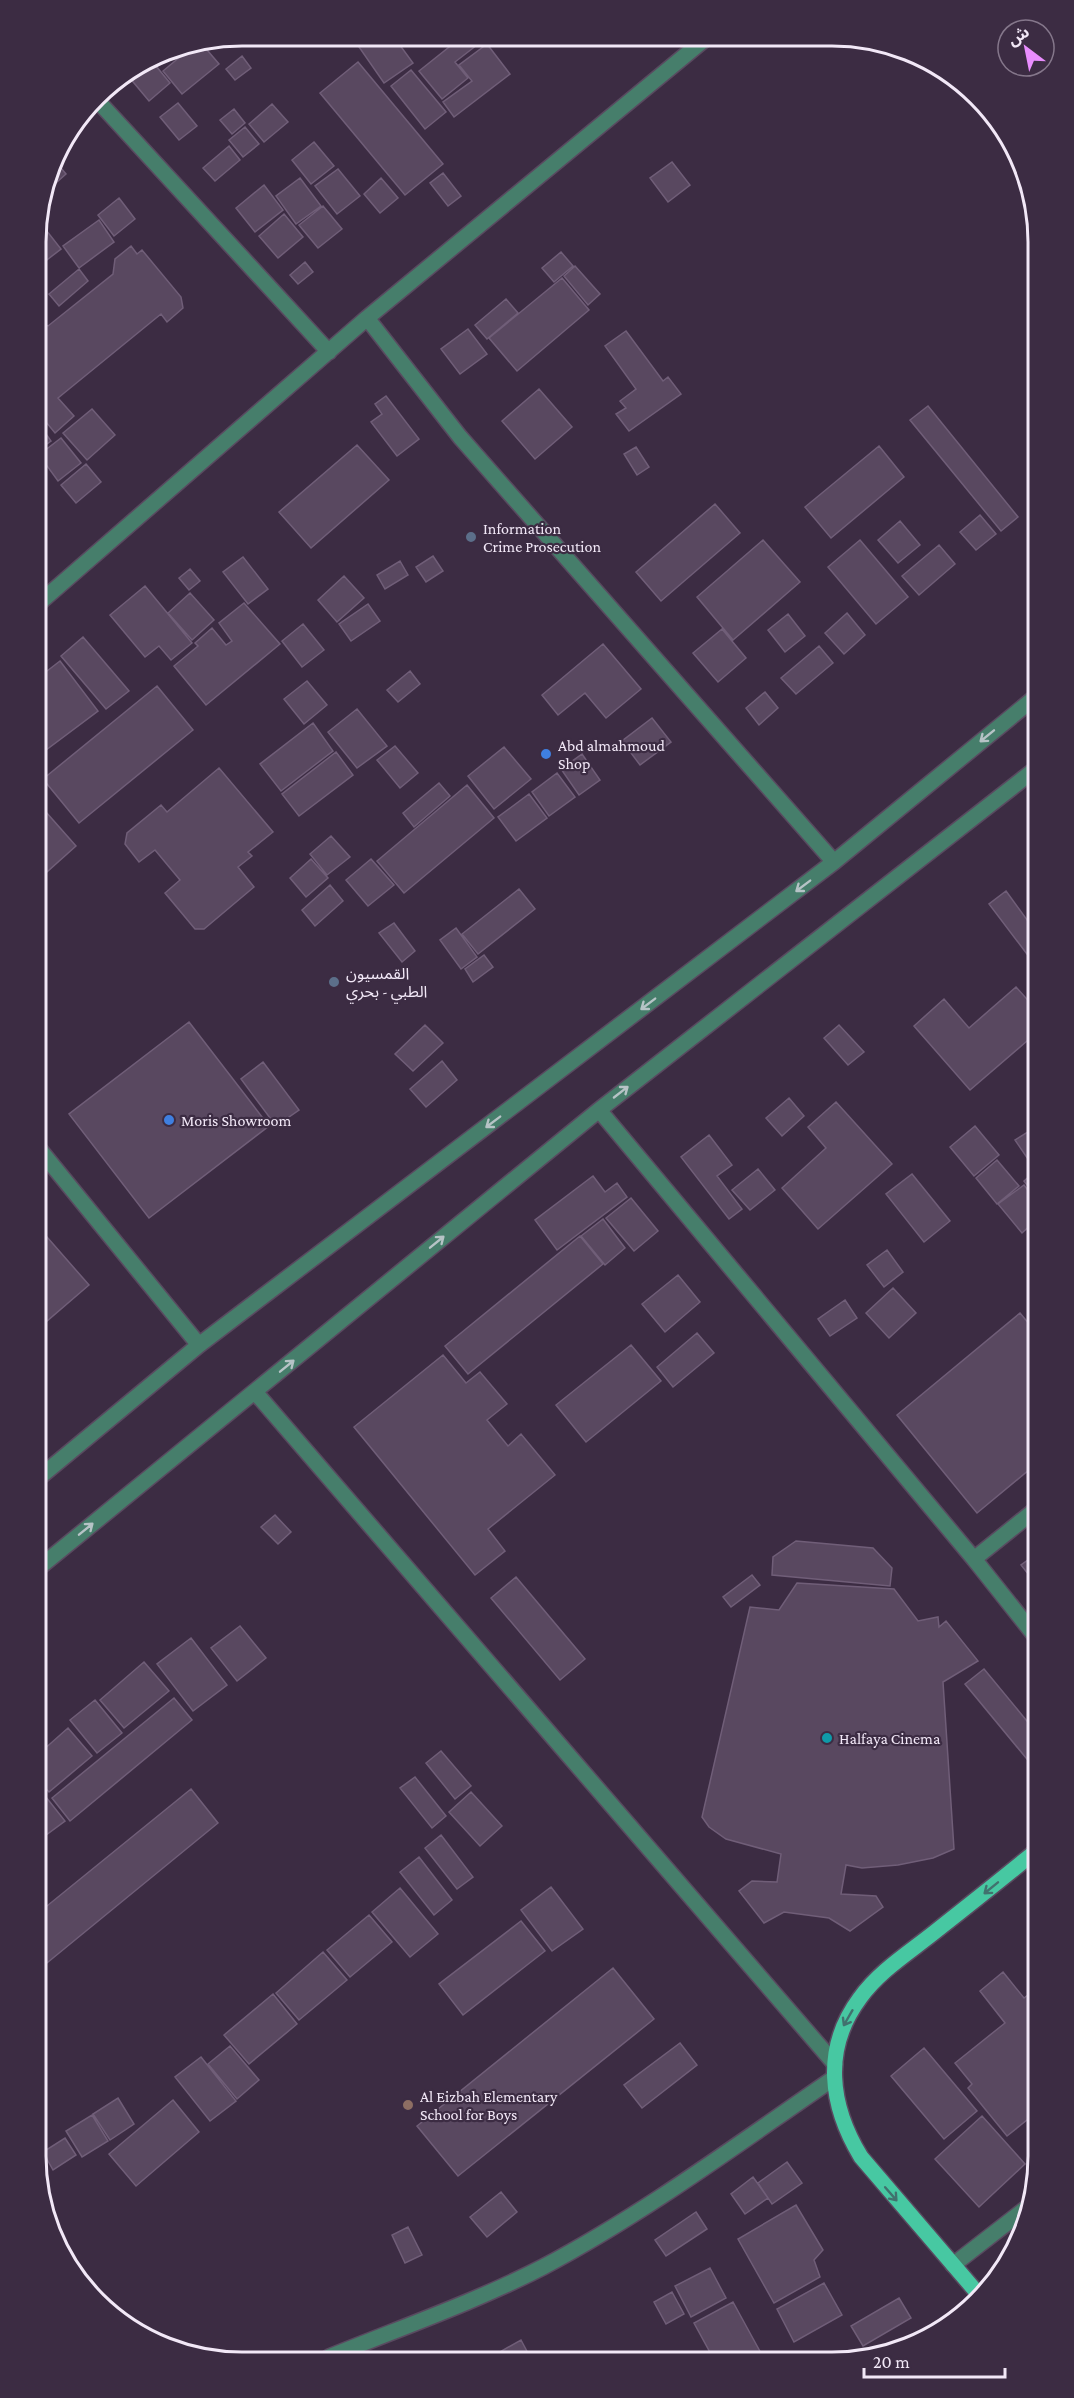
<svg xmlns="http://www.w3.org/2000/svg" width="1074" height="2398" font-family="'Crimson Pro','Noto Sans Arabic',serif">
<rect width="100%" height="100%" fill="#3c2c43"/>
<path fill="#594860" stroke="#705e78" stroke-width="1.5" d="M373,37H394L413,63L384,83L359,47Z
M450,37L486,38L455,62L468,78L442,99L419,71L454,43Z
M202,44L219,64L182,94L163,71L193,46Z
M487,44L510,74L454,117L443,102L472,81L459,65Z
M242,56L251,68L235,80L226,69Z
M151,60L170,83L149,101L129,77Z
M358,62L443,164L405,195L320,93Z
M411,70L446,112L425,129L391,86Z
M178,103L197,126L179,140L160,117Z
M272,104L288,122L264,142L249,124Z
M234,109L245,123L232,134L220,120Z
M245,127L259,144L243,157L229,140Z
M314,142L334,166L311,184L292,160Z
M229,146L240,160L215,181L203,168Z
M55,161L66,174L47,191Z
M672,162L690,185L668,202L650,178Z
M338,169L360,196L337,214L315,186Z
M443,173L461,196L448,206L430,183Z
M300,178L321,206L296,224L276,196Z
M381,178L398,198L380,213L364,194Z
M264,185L283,210L255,232L236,208Z
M119,198L135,219L114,236L98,215Z
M323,206L342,229L318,248L299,225Z
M284,214L303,237L278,258L259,236Z
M99,220L114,242L79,268L63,246Z
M39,221L61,249L43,263L37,256Z
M131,246L137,254L142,250L181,297L183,308L167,322L161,314L58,398L74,416L55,433L37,411V321L48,326L113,274L115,259Z
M561,252L573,266L554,282L542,268Z
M305,262L313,272L298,284L290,275Z
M575,266L600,294L588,305L564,276Z
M79,269L88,281L59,306L49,294Z
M562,278L589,310L517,371L489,338Z
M37,288L44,297L37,304Z
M506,299L518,313L487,339L475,325Z
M468,329L487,354L460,374L441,349Z
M626,331L663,381L668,377L681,394L629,431L616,414L626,408L620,401L636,389L605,346Z
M539,389L572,427L535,459L502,421Z
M386,396L419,439L397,456L371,422L382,414L375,404Z
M928,406L1018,517L1001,531L910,420Z
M92,409L115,435L87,460L63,433Z
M37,421L51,441L37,451Z
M61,438L81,463L58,481L39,455Z
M357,445L389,480L311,548L279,512Z
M879,446L904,477L831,538L805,507Z
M636,447L649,467L637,475L624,454Z
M86,464L101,482L76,503L61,485Z
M715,504L740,533L661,601L636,572Z
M980,515L996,534L976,550L960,532Z
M900,521L920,545L898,563L878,540Z
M763,540L800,582L733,640L697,597Z
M860,540L908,597L876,624L828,567Z
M939,545L955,564L919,595L902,576Z
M433,556L443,571L426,582L416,567Z
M243,557L268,589L248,604L223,572Z
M400,561L408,575L385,589L377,575Z
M190,569L200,581L189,590L179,578Z
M344,576L364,598L337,622L318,600Z
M145,586L192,643L171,660L159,646L145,657L110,615Z
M190,593L214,620L192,640L168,613Z
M244,603L280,644L206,705L174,666L198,646L195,643L212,628L226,645L232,641L219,623Z
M368,604L380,621L351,641L339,624Z
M847,613L865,635L844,654L825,633Z
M788,614L805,636L785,652L768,630Z
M303,624L324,650L302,667L282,641Z
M722,629L746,658L718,682L693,653Z
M83,637L129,691L106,709L61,656Z
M603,644L641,689L606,718L585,693L558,715L542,695Z
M819,646L833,663L796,694L781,678Z
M60,661L98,711L38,756V678Z
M410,671L420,684L398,702L387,690Z
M307,681L327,705L304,724L284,699Z
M157,686L193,730L79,823L43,779Z
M765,692L778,708L759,725L746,708Z
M357,709L387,746L357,768L328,732Z
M652,718L671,742L640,765L622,741Z
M313,723L333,751L281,791L260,764Z
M395,746L418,773L400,788L377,760Z
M504,747L531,779L494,809L468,776Z
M336,752L353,775L299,816L282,794Z
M582,754L600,780L579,795L561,769Z
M219,768L273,832L248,852L252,856L238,867L254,887L204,929H195L165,893L180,880L155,850L139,862L125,844L127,833L161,805L167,812Z
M557,773L575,797L549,816L532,792Z
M439,783L450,796L414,827L403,813Z
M467,785L494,818L404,893L377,861Z
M529,794L547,818L516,841L498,817Z
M38,803L76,846L39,879Z
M331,836L350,857L327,875L310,854Z
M311,859L328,878L306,897L290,878Z
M371,859L394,885L368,906L346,880Z
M330,885L343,901L315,926L302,910Z
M519,889L535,909L478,954L462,934Z
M1006,891L1033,928V955L1030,958L989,904Z
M394,923L415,951L402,962L379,933Z
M456,928L477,957L461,969L440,940Z
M484,955L493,967L473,982L465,969Z
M1016,987L1034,1007V1035L970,1090L914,1026L944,999L969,1028Z
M189,1022L269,1126L149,1218L69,1114Z
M425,1025L443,1043L413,1071L395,1054Z
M839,1025L864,1052L848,1065L824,1038Z
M442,1061L457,1080L426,1107L410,1089Z
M263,1062L299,1110L276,1126L241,1079Z
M789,1098L804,1116L782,1136L766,1118Z
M836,1102L892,1164L818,1229L782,1188L826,1148L808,1127Z
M975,1126L999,1155L974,1176L950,1147Z
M1034,1128V1160L1030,1162L1015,1140Z
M709,1135L732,1165L717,1176L742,1209L729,1219L681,1157Z
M997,1160L1019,1186L997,1204L976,1178Z
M758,1169L775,1190L750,1210L732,1190Z
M1034,1172V1194L1024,1181Z
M912,1174L950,1221L924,1242L886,1194Z
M593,1176L605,1192L617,1183L627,1197L557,1250L535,1220Z
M1024,1185L1034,1198V1222L1022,1233L998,1204Z
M631,1198L658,1231L634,1251L606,1218Z
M603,1219L625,1248L605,1265L581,1236Z
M40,1229L89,1285L40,1327Z
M580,1236L603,1264L468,1374L445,1346Z
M887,1250L903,1272L884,1287L867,1265Z
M678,1275L700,1302L665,1332L642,1304Z
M893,1288L916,1313L889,1338L866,1313Z
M845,1300L857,1318L830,1336L818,1319Z
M1020,1313L1035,1331V1465L977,1513L897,1415Z
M697,1333L714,1353L673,1387L657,1367Z
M631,1345L661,1381L586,1442L556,1405Z
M443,1355L466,1383L480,1372L507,1404L487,1420L508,1446L521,1434L555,1475L488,1529L505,1551L475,1575L354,1427Z
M275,1515L291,1532L278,1544L261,1527Z
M796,1541L873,1548L892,1568L890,1586L772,1575L773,1557Z
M1035,1555L1036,1584L1021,1565Z
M752,1575L760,1585L731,1607L723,1597Z
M516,1577L585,1659L560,1680L491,1598Z
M797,1583L894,1589L918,1621L938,1617L939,1627L946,1621L978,1661L943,1682L954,1849L933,1858L898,1865L862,1868L846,1865L841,1894L876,1896L883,1907L850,1931L829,1918L784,1912L764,1923L739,1891L752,1881L777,1882L781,1854L726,1839L709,1827L702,1817L750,1607L779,1610Z
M240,1626L266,1658L237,1681L211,1648Z
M191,1638L227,1685L193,1711L157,1664Z
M144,1662L169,1691L124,1728L100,1700Z
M984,1669L1036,1732V1770L965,1684Z
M174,1698L192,1720L70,1821L52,1798Z
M95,1700L122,1733L97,1753L70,1720Z
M68,1728L92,1756L49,1792L42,1784V1751Z
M441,1751L471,1786L455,1799L426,1763Z
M415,1777L446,1816L432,1828L400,1788Z
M191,1789L218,1823L42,1967V1910Z
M42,1792L65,1821L42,1838Z
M471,1792L502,1826L480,1846L449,1812Z
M441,1835L473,1877L457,1889L425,1848Z
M419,1857L452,1900L434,1915L400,1872Z
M551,1887L583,1929L552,1951L521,1910Z
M400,1888L438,1934L410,1957L372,1912Z
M369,1915L392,1942L350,1977L327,1950Z
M521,1921L545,1951L463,2015L439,1984Z
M323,1952L347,1980L299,2020L276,1993Z
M613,1968L654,2019L458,2176L417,2126Z
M1003,1972L1024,1998L1037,1988V2112L1007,2136L968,2088L972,2084L955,2063L1005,2023L980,1991Z
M273,1994L297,2024L249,2064L224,2035Z
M680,2043L697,2065L642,2108L624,2085Z
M230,2046L259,2080L237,2099L208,2064Z
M924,2048L977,2111L944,2139L891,2076Z
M201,2057L236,2101L210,2121L175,2077Z
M118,2098L134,2124L110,2140L93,2114Z
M173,2100L199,2132L136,2186L109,2154Z
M92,2115L108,2141L82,2157L66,2131Z
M982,2116L1025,2164L979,2207L935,2159Z
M65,2138L76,2155L53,2170L43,2152Z
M787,2162L802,2183L772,2204L758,2183Z
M753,2177L768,2198L745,2214L731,2194Z
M501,2192L517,2212L487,2237L470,2217Z
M796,2205L823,2250L814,2260L820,2277L774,2303L738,2239Z
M696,2212L707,2229L666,2256L655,2240Z
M408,2227L422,2255L405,2263L392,2235Z
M710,2268L726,2298L691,2317L675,2286Z
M824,2283L842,2315L794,2342L777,2309Z
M672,2292L684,2314L666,2324L654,2302Z
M899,2298L911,2318L863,2346L851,2326Z
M733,2302L762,2355L712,2356L694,2323Z
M521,2340L530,2357H500L498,2353Z"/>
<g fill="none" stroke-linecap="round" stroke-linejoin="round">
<defs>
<path id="minor" d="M97,100L329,352
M367,318L460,437L834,862
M38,604L367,318L705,39
M599,1110L974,1559L1036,1637
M40,1150L199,1345
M255,1392L835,2064
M41,1476L199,1345L834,862L1033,699
M974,1559L1035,1510
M41,1566L599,1110L1033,771
M953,2265L1029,2206
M329,2357C400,2328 475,2302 543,2267C645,2213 739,2143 834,2078"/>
<path id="major" d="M980,2296L861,2157C830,2106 822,2049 860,1998C879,1971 910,1952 936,1931C969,1905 1003,1878 1036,1851"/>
</defs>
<use href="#minor" stroke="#594a60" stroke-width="18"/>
<use href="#major" stroke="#594a60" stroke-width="18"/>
<use href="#minor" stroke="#467e6b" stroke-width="15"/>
<use href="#major" stroke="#47c8a2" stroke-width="15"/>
</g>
<defs><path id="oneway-shaft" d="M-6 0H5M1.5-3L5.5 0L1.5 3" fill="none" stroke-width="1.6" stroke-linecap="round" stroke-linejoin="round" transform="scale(1.5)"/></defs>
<g stroke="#b6c3c6">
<use href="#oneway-shaft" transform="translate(987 736) rotate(141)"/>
<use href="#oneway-shaft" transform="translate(803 886) rotate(143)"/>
<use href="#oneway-shaft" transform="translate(648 1004) rotate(143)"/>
<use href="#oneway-shaft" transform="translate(621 1092) rotate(-38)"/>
<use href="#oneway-shaft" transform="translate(493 1122) rotate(143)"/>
<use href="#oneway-shaft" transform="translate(437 1242) rotate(-39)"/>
<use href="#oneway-shaft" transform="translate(287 1366) rotate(-39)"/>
<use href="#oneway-shaft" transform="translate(86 1529) rotate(-39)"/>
</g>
<g stroke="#41726e">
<use href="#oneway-shaft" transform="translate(991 1888) rotate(141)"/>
<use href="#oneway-shaft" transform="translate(848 2018) rotate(120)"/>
<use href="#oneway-shaft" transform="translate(891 2194) rotate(49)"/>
</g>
<g fill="#5c6f8a" stroke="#3c2c43" stroke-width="2">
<circle cx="471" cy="537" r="6"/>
<circle cx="334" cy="982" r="6"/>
</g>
<g fill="#3f7fe0" stroke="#3c2c43" stroke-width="2">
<circle cx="546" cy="754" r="6"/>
<circle cx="169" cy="1120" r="6"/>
</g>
<circle fill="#0f9aa8" stroke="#3c2c43" stroke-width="2" cx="827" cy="1738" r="6"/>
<circle fill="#8d6e63" stroke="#3c2c43" stroke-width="2" cx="408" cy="2105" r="6"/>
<g text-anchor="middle" stroke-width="4.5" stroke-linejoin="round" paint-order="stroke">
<g font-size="16" fill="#f2e8f7" stroke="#3c2c43" text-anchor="start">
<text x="483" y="534">Information<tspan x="483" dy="18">Crime Prosecution</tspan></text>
<text x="558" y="751">Abd almahmoud<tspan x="558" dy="18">Shop</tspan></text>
<text x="346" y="979">القمسيون<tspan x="346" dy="18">الطبي - بحري</tspan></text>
<text x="181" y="1126">Moris Showroom</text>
<text x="839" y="1744">Halfaya Cinema</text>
<text x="420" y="2102">Al Eizbah Elementary<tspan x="420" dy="18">School for Boys</tspan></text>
</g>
</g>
<path d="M0 0H1074V2398H0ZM242 46H832A196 196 0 0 1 1028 242V2156A196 196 0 0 1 832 2352H242A196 196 0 0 1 46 2156V242A196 196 0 0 1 242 46Z" fill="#3c2c43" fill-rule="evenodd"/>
<path fill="none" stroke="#f2e8f7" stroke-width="3" d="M242 46H832A196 196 0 0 1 1028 242V2156A196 196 0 0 1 832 2352H242A196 196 0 0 1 46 2156V242A196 196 0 0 1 242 46Z"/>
<g transform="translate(1026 48) rotate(328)"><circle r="28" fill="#3c2c43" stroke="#85778b" stroke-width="1.5"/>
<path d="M0-4.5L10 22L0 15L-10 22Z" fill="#e98dfe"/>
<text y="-9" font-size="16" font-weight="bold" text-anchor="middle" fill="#f2e8f7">ش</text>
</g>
<path d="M864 2368v9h141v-9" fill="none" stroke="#f2e8f7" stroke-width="3"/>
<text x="873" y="2368" font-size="18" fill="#f2e8f7" stroke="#3c2c43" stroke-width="4.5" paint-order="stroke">20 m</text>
</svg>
